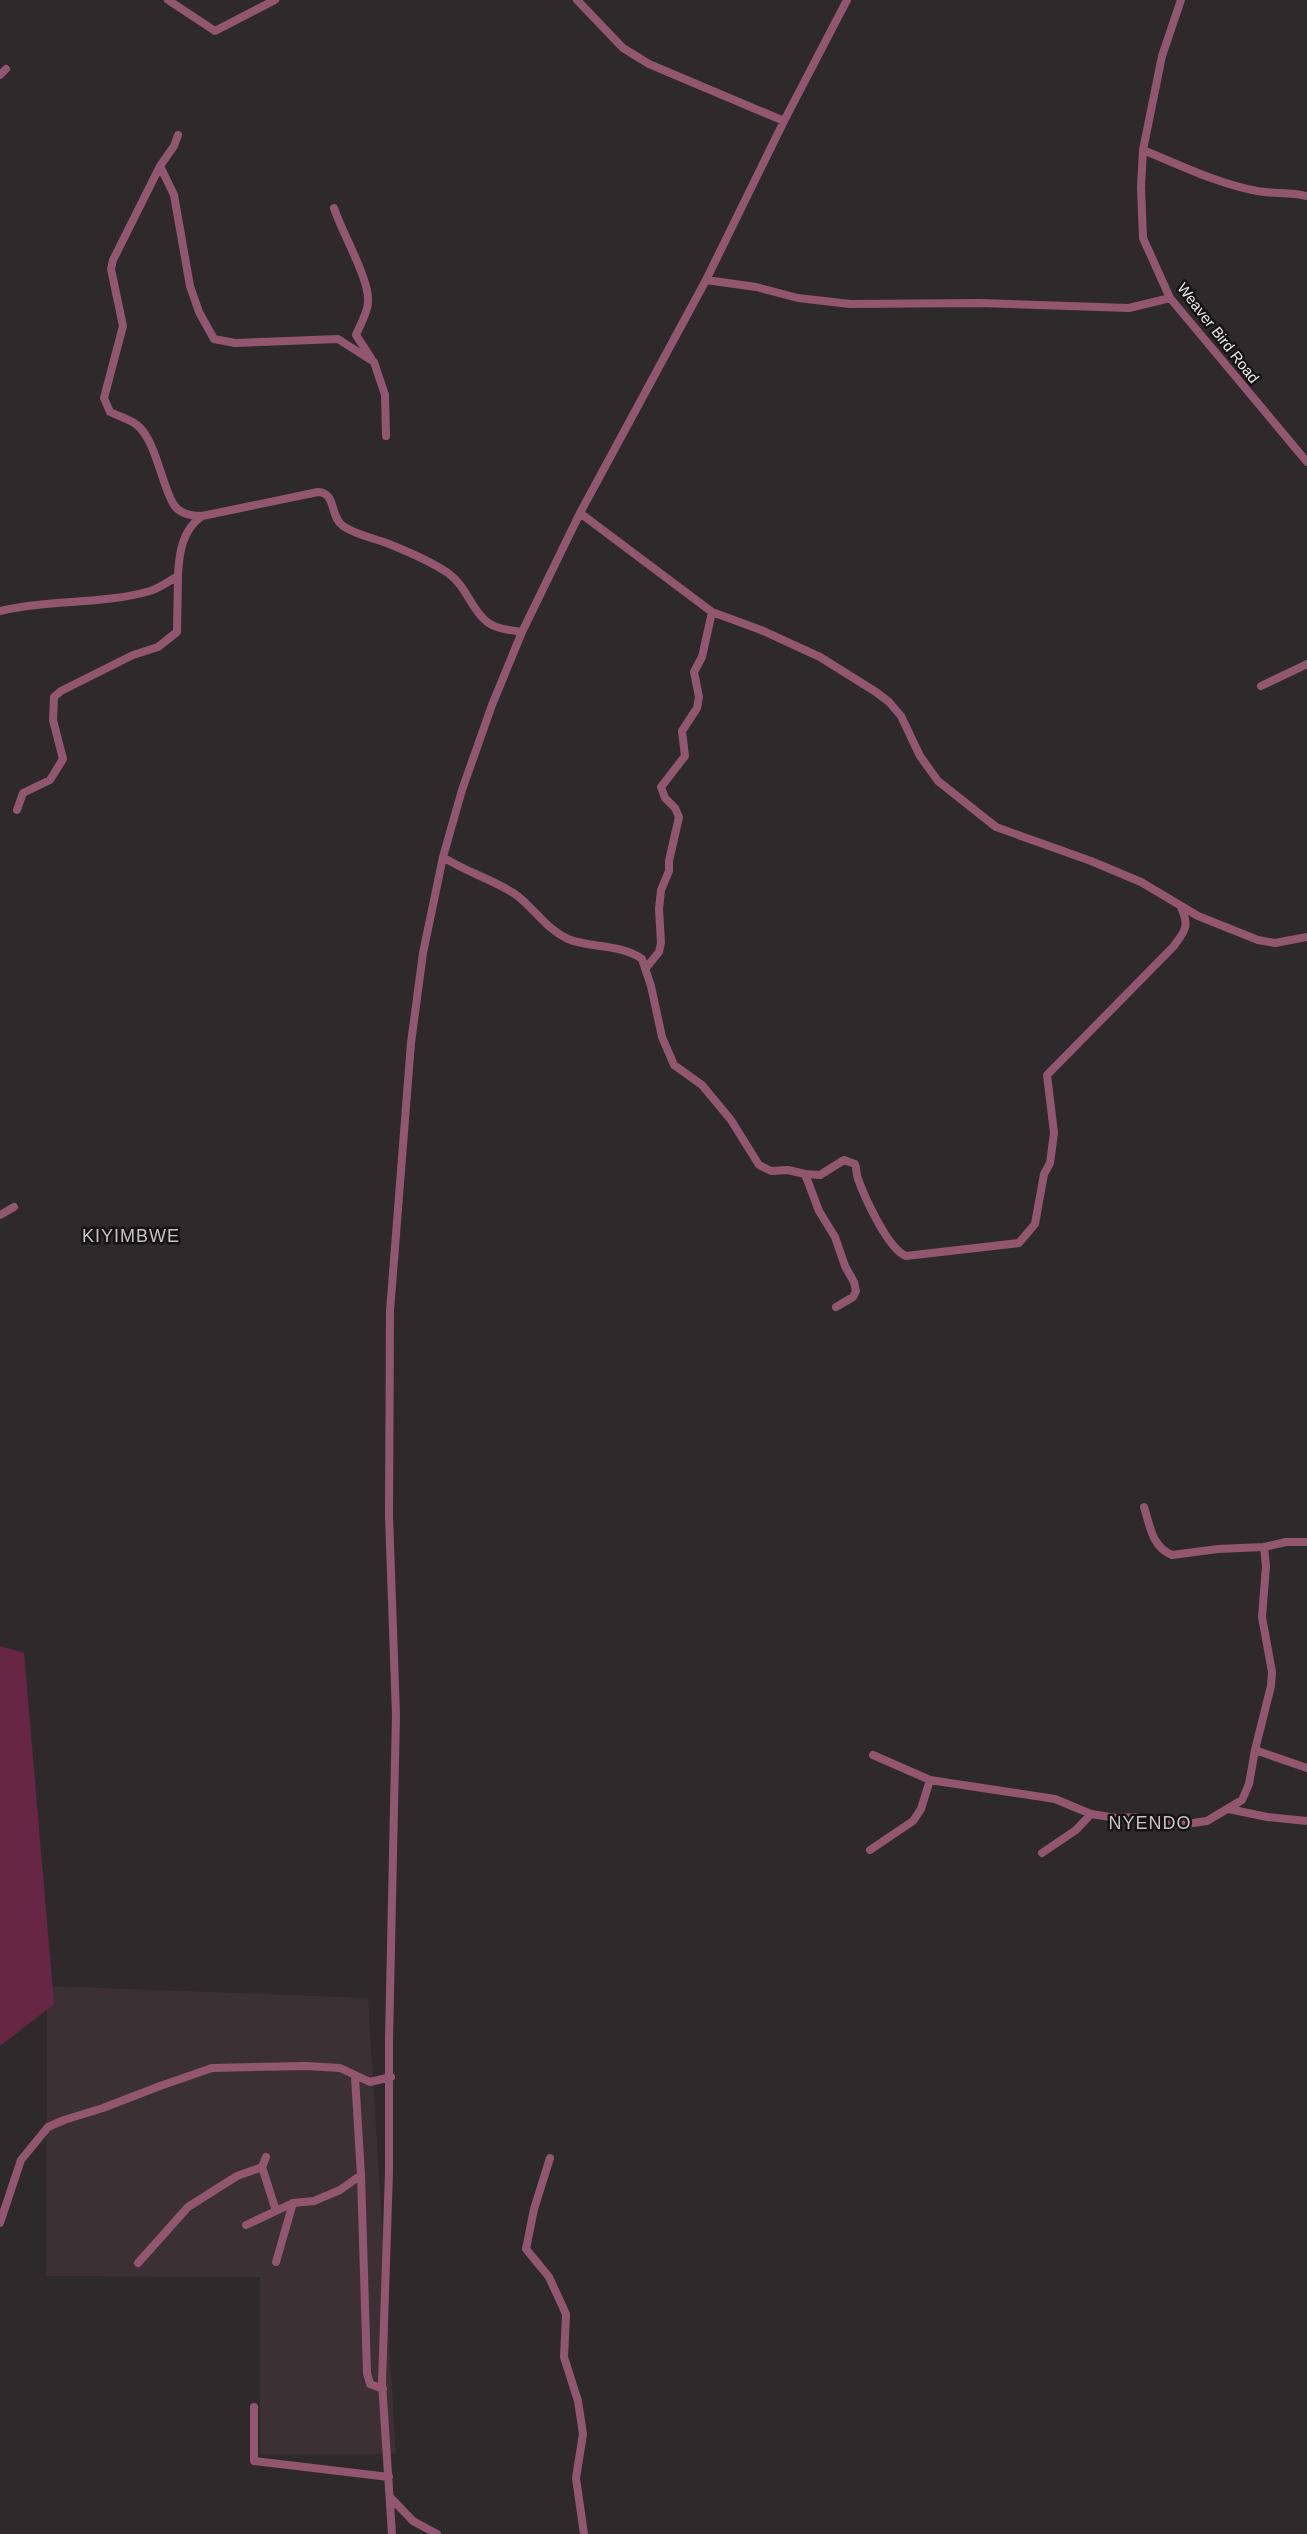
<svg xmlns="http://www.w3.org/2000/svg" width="1307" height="2534" font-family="Arial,sans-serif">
<rect width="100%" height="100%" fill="#2e2a2c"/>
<path fill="#3b3135" d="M47,1986L368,1998L396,2454H260V2277L46,2276Z"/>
<path fill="#672744" d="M0,1646L24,1653L54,2004L0,2046Z"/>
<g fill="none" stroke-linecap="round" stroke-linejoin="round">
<path stroke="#92576f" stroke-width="8" d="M168,0L215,31L275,0
M577,0L623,48L649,64L784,121
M1181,0L1162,56L1143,150L1141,187L1143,238L1170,298L1307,462
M0,75L6,69
M178,135L174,146L160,166L174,195L190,286L199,312L214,339L235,343L338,339L374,362L385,395L386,436
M1143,150C1180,165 1218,184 1257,191C1273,194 1290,192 1307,196
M160,166L113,260L111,269L123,326L104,398L110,412C118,416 130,419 137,425C156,440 162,487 174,505C180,514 192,516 202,516L318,492C337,493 329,516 343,526C356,535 374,538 389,544C409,552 430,561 448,573C467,587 471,609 486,621C495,629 510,630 522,632
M334,208C342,233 370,280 368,302C368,312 360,325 356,335L371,358
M706,280L756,287L798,298L850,304L980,303L1129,308L1170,298
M580,513L712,612L761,630L820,657L876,692L889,702L901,716L920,756L938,781L996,827L1091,861L1141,882L1198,916L1258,940L1275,943L1307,937
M0,611C49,599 102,605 150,591C160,588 169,581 178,576C179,553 182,530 202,516
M1261,686L1307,664
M17,810L23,793L50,780L63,759L53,720L54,697L61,691L133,655L158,647L177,632L178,576
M443,857C466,872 492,879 515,894C534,908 546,929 568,939C590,948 622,944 642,959L651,986L662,1037L674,1065L702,1085L731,1120L759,1165L771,1171L788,1170L805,1174L819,1211L835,1237L845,1266L854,1282L856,1291L853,1297L836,1307
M646,968L659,952L661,943L659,909L661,890L669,871V861L679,817L675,808L665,798L661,787L685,756L682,731L697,708L699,697L694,672L702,657L712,612
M805,1174L820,1175L844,1160L855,1164C857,1169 856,1174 858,1179C865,1198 888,1249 906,1256L1019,1243L1035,1224L1044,1174L1050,1163L1054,1133L1047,1075L1173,947C1185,931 1190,927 1181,907
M0,1215L14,1207
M1144,1507C1150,1526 1152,1547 1172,1555L1218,1549L1264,1547
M1307,1542H1286L1264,1547L1266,1566L1262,1617L1272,1672L1271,1686L1255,1750L1307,1768
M873,1755L930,1780L1055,1799L1091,1814
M1229,1809L1267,1817L1307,1821
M870,1850L913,1821L921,1809L930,1780
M1042,1853L1076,1830L1091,1814L1117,1818L1135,1817L1179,1825L1207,1821L1242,1800L1249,1784L1255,1750
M355,2077L361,2175L367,2373L370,2384L383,2389
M266,2157L262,2167L276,2211
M550,2158L534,2209L526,2249L549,2277L566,2314L564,2357L578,2401L583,2434L576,2478L584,2534
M0,2223L21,2160L48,2127L64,2120L103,2108L160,2086L212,2068L306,2066L340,2068L370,2082L391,2077
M246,2225L293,2203L314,2201L340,2190L361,2175
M276,2262L293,2203
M138,2263L188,2207L237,2176L262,2167
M254,2407V2461L389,2477
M391,2498L413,2521L437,2534
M392,2534L382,2383L389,2172V2039L396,1715L389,1516L390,1311L411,1043L423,953L443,857L462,790L492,705L522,632L580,513L706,280L784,121L847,0"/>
</g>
<g text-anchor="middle" stroke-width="5" stroke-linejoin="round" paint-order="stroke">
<g font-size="15" fill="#ebe8e9" stroke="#151314">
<text transform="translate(1218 333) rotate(52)" y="5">Weaver Bird Road</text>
</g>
<g font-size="18" letter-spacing="1" fill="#c7c2c4" stroke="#151314">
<text x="131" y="1242">KIYIMBWE</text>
<text x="1150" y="1829">NYENDO</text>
</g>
</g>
</svg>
